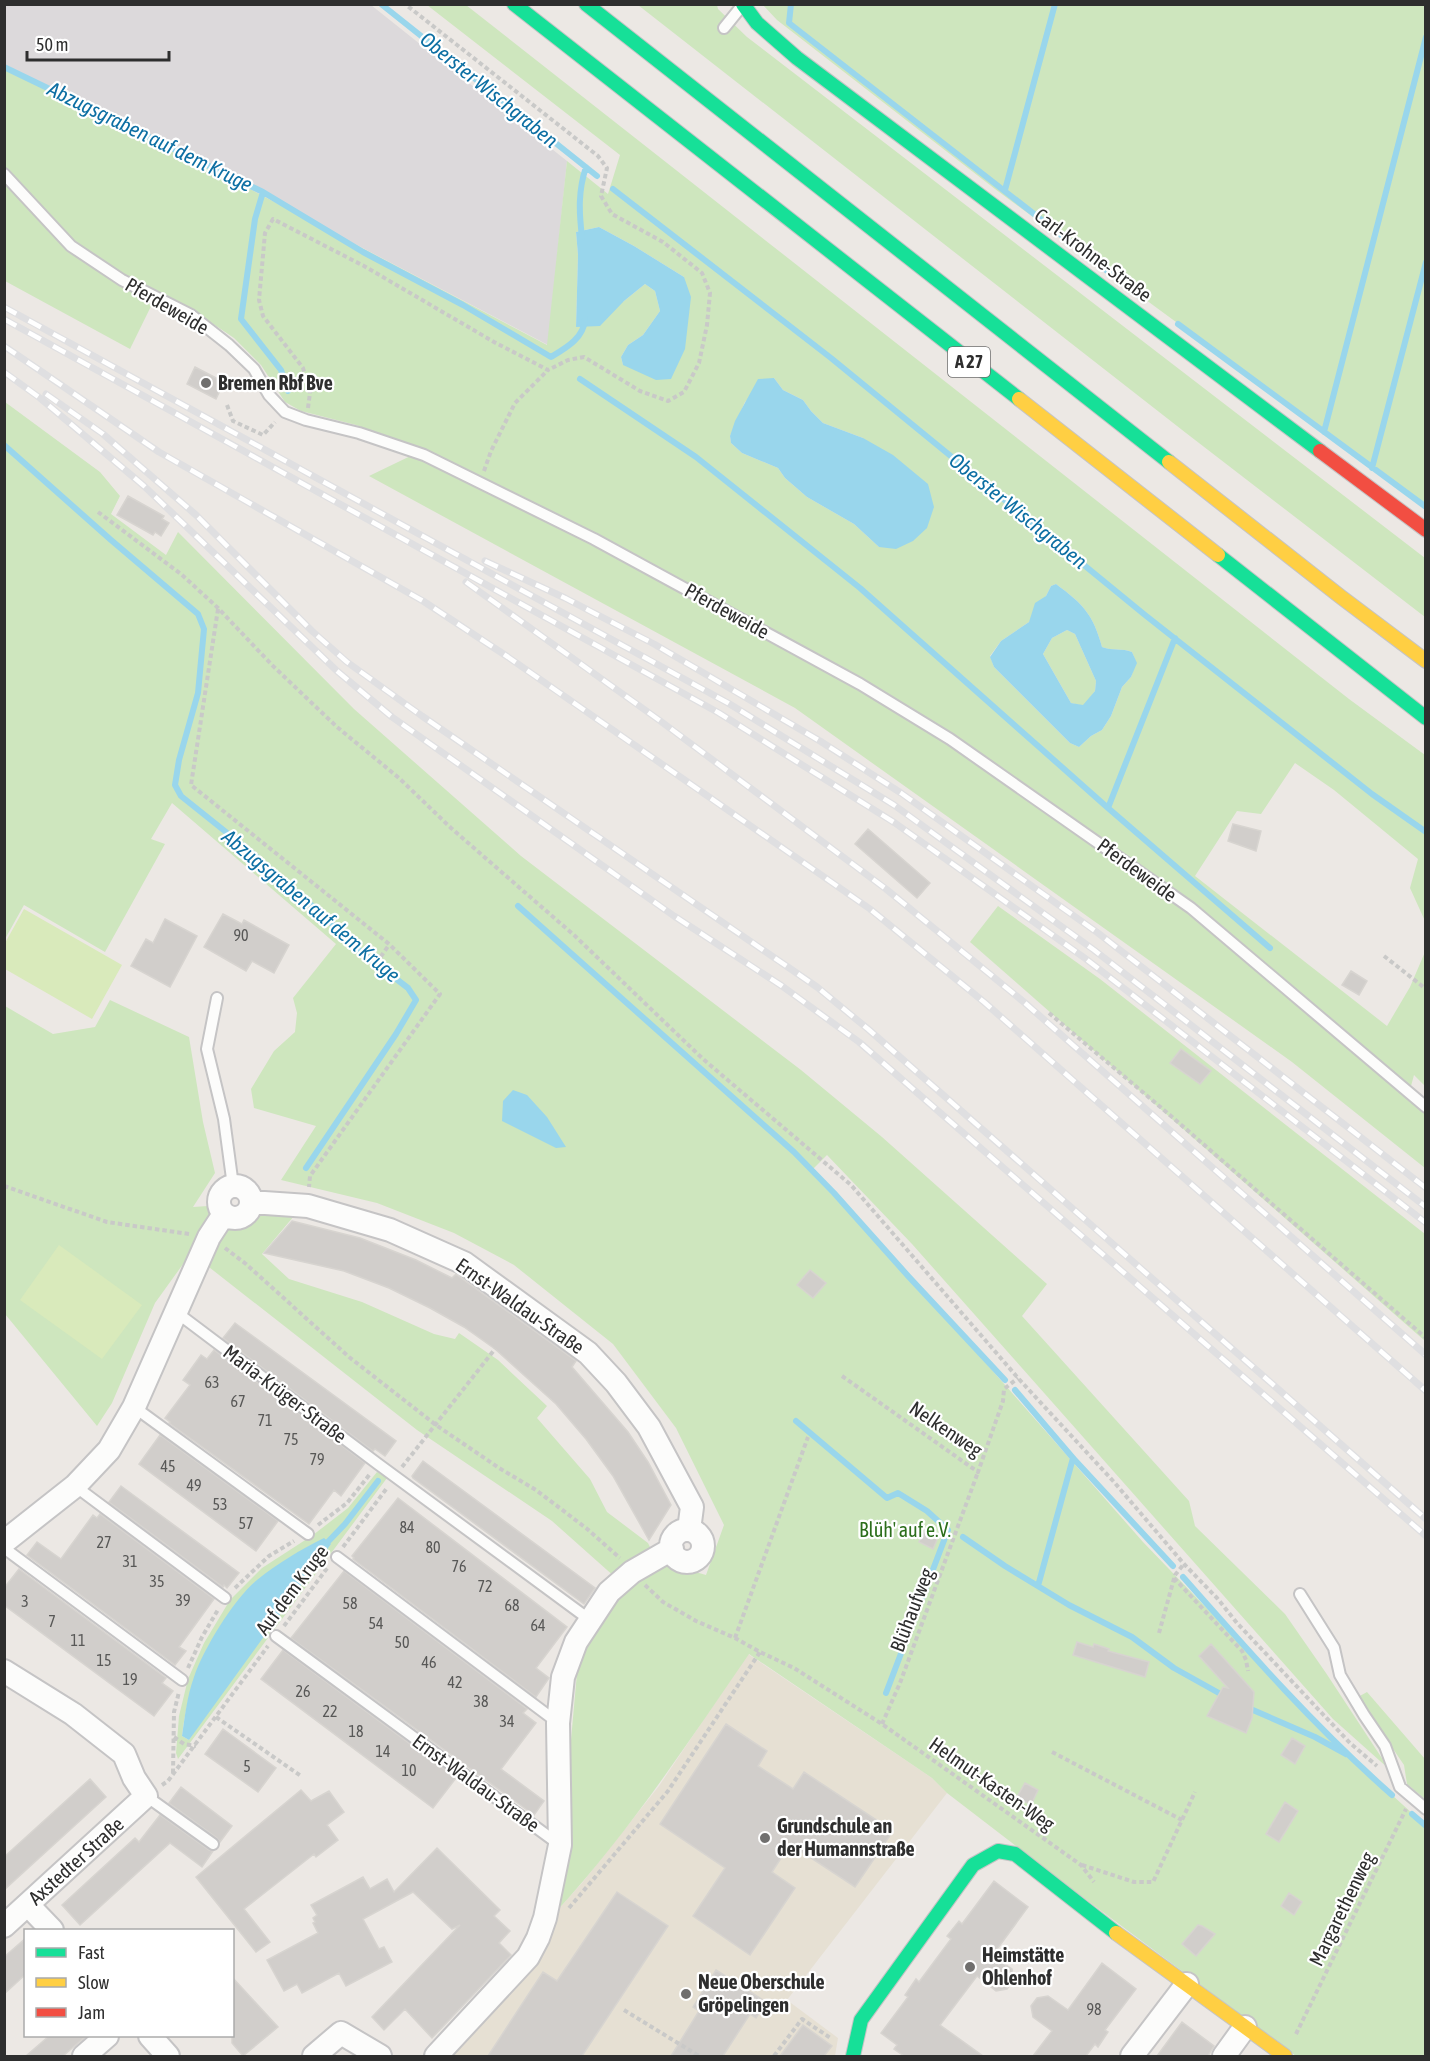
<svg xmlns="http://www.w3.org/2000/svg" width="1430" height="2061" font-family="'Asap Condensed',sans-serif">
<rect width="100%" height="100%" fill="#ece8e4"/>
<path fill="#dcd9db" d="M4,5H371L567,161L548,345L160,142L5,65Z"/>
<path fill="#e6e0d3" d="M748,1654L932,1778L947,1793L787,2000L838,2038L835,2056H449L554,1914L582,1883L659,1786Z"/>
<path fill="#cee6be" fill-rule="evenodd" d="M427,5H466L1349,699L1425,755V921L1410,888L1418,859L1334,790L1295,763L1261,814L1237,811L1195,876L1387,1026L1410,987L1425,952V1086L1414,1075L1408,1097L1425,1114V1168L1292,1062L795,708L369,476L425,449L356,425L301,411L285,402L261,365L234,338L191,309L157,294L130,349L5,281L4,65L160,142L547,345L567,161L608,194L620,155ZM599,227L634,246L684,277L623,365L621,357L628,345L643,335L660,311L655,291L645,284L624,301L576,327L578,255L576,232ZM774,378L783,390L803,400L811,411L823,423L863,438L879,547L854,524L807,497L785,478L778,468L742,453L731,443L730,436L745,402ZM1056,584C1083,604 1093,614 1102,647C1112,651 1122,648 1132,652L1136,662L1131,677L1122,687L1111,716L1102,730L1091,736L1079,747L1070,743L994,667L990,656L1001,641L1029,622L1046,596L1051,586Z
M638,5H717L718,9L747,37L1425,558V617L1186,433Z
M763,5H1425V505L995,189L777,20Z
M5,402L100,472L120,496L111,514L166,555L178,532L354,709L521,856L801,1070L882,1137L1047,1284L1022,1316L1189,1501L1195,1526L1285,1614L1326,1673L1389,1769L1333,1719L912,1244L827,1155L810,1172L889,1253L1143,1542L1347,1754L1425,1825V2056H1296L1072,1889L947,1793L932,1778L749,1654C687,1744 628,1834 554,1914L567,1845L571,1740L577,1673L587,1633L625,1586L552,1521L417,1430L191,1253L155,1303L112,1403L97,1426L5,1314V1006L53,1034L95,1027L110,1000L189,1037L203,1122L215,1173L193,1207L208,1206L211,1222L226,1230L244,1228L259,1212L294,1216L262,1254L289,1279L362,1302L434,1334L455,1339L459,1333L498,1360L547,1406L537,1418L590,1479L607,1512L648,1543L657,1561L706,1575L724,1525L676,1428L613,1344L514,1265L454,1233L377,1203L281,1180L316,1126L254,1108L251,1089L274,1051L295,1032L297,1013L293,998L336,944L172,803L151,839L165,844L105,952L24,905L5,939Z
M1067,630L1075,634L1096,681L1095,691L1084,706L1071,703L1043,654L1052,638Z
M998,906L1100,979L1425,1234V1341L970,942Z
M377,1472L387,1478L178,1759L176,1753L179,1716L188,1679L204,1643L230,1600L262,1568L313,1535L348,1508ZM255,1582L201,1722L189,1740L182,1736C190,1670 212,1631 255,1582Z
M1367,1692L1425,1759V1799L1407,1784L1404,1765L1358,1697Z"/>
<path fill="#d9eabb" d="M24,909L122,965L92,1019L5,969V943Z
M59,1245L142,1305L102,1359L20,1300Z"/>
<path fill="#99d6ec" fill-rule="evenodd" d="M599,227L634,246L684,277L691,297L685,349L671,379L656,380L623,365L621,357L628,345L643,335L660,311L655,291L645,284L624,301L600,326L576,327L578,255L576,232Z
M774,378L783,390L803,400L811,411L823,423L863,438L893,455L928,484L934,507L927,528L913,541L896,549L879,547L854,524L807,497L785,478L778,468L742,453L731,443L730,436L735,421L758,379Z
M1056,584C1083,604 1093,614 1102,647C1113,651 1122,648 1132,652L1137,663L1131,677L1122,687L1111,716L1102,730L1091,736L1079,747L1070,743L994,667L990,657L1001,641L1029,622L1035,603L1046,596L1051,586ZM1067,630L1075,634L1096,681L1095,691L1083,705L1071,703L1043,654L1052,638Z
M513,1090L527,1095L547,1117L566,1147L556,1148L502,1121L503,1101Z
M324,1538L331,1544L189,1740L182,1736C185,1716 187,1696 194,1677C204,1648 234,1599 257,1580C278,1563 300,1550 324,1538Z"/>
<g fill="none" stroke-linecap="round" stroke-linejoin="round">
<path stroke="#99d6ec" stroke-width="6" d="M381,4L597,176
M791,4L789,23L1138,295
M4,67L263,192L255,219L241,319L281,370L288,391
M613,189L831,358L1145,615L1372,794L1426,832
M1005,190L1055,4
M263,192L363,252L463,305L551,357C566,348 584,338 585,319
M582,237C579,212 578,191 586,167
M1178,324L1426,507
M580,379L696,457L860,588L1108,808L1270,948
M1324,432L1426,37
M4,445L111,540L198,614L204,629L198,693L179,760L175,785L181,796L251,852L327,919L356,948L408,988L416,1000L396,1034L306,1168
M1372,468L1426,262
M1108,808L1175,638
M518,906L794,1152L834,1193L909,1277L1005,1380
M1015,1390L1073,1458L1173,1566
M796,1421L887,1498L898,1493L927,1511L948,1530L886,1693
M963,1537L1005,1566L1069,1605L1132,1637L1174,1668L1226,1697
M323,1547L345,1524L378,1481
M1183,1577C1250,1653 1316,1728 1392,1795
M1038,1586L1073,1458
M1246,1707L1315,1737L1346,1754
M1412,1814L1426,1826"/>
</g>
<path fill="#d1cecb" stroke="#d7d4d0" stroke-width="1.5" d="M195,367L224,382L216,399L187,384Z
M128,496L164,516L162,519L169,523L161,536L155,532L153,535L117,515Z
M1233,824L1261,831L1256,851L1228,841Z
M868,829L930,883L917,898L855,844Z
M223,914L242,924L244,920L289,945L274,973L252,961L246,971L204,947Z
M165,919L197,936L170,987L131,966L146,939L153,943Z
M1351,971L1367,981L1359,995L1342,985Z
M1181,1049L1211,1071L1200,1084L1170,1063Z
M292,1221L360,1238L416,1260L452,1278L456,1274L457,1275L576,1361L572,1367L628,1432L648,1462L671,1505L649,1540L613,1476L586,1439L556,1404L495,1349L464,1327L430,1308L389,1288L344,1271L264,1253Z
M810,1270L826,1283L813,1298L797,1285Z
M235,1323L396,1441L385,1456L375,1449L373,1451L223,1338Z
M214,1350L365,1463L341,1496L334,1490L309,1524L169,1423L170,1422L165,1418L190,1385L183,1380L201,1355L207,1359Z
M160,1435L278,1521L256,1551L139,1464Z
M423,1461L595,1588L584,1604L413,1478L412,1476Z
M121,1486L239,1573L227,1588L224,1585L223,1587L109,1502Z
M398,1498L567,1627L536,1668L549,1678L536,1697L353,1559L354,1558L352,1556Z
M100,1514L214,1599L179,1647L186,1651L175,1665L27,1555L37,1542L61,1559L93,1515L97,1518Z
M925,1529L939,1535L933,1549L919,1542Z
M19,1569L166,1678L162,1683L173,1691L154,1716L4,1605V1588Z
M344,1571L527,1709L523,1713L536,1723L501,1769L544,1801L534,1815L291,1638Z
M1077,1642L1093,1647L1094,1644L1109,1649L1108,1651L1149,1662L1145,1677L1073,1655Z
M1211,1644L1254,1692L1252,1718L1246,1733L1207,1716L1223,1687L1228,1688L1199,1656Z
M283,1650L456,1778L433,1808L261,1679Z
M726,1724L767,1751L758,1766L793,1789L804,1772L893,1831L855,1887L790,1844L772,1872L795,1888L750,1955L693,1916L725,1868L660,1824Z
M223,1729L276,1768L258,1792L205,1754Z
M1292,1738L1305,1746L1295,1764L1281,1755Z
M90,1779L106,1797L4,1890V1857Z
M1025,1783L1038,1790L1031,1805L1017,1797Z
M181,1787L232,1826L220,1842L217,1838L169,1803Z
M301,1790L311,1801L329,1791L344,1812L327,1825L338,1840L316,1857L314,1854L244,1909L270,1942L256,1952L196,1877Z
M1285,1802L1298,1811L1279,1842L1266,1834Z
M160,1815L209,1850L213,1851L202,1867L170,1843L80,1925L62,1905L135,1838L139,1842Z
M437,1848L500,1910L494,1916L510,1931L499,1943L511,1955L432,2038L405,2009L384,2030L372,2017L460,1925L452,1929L413,1892L363,1919L379,1949L384,1947L392,1962L346,1986L339,1973L302,1993L297,1984L284,1991L267,1960L318,1933L313,1923L315,1922L313,1918L317,1915L311,1905L363,1877L370,1889L387,1879L394,1892Z
M994,1881L1028,1907L992,1956L1012,1969L1014,1980L1007,1989L996,1991L977,1976L940,2025L983,2056H904L894,2049L897,2045L881,2033L908,1997L905,1995L916,1979L919,1982L951,1939L947,1936L959,1921L962,1924Z
M617,1892L668,1926L582,2056H488L543,1972L557,1981Z
M1289,1893L1302,1902L1294,1915L1281,1906Z
M1198,1925L1202,1926L1215,1934L1196,1956L1182,1944Z
M26,1938V1974L4,1994V1957Z
M1102,1963L1136,1989L1105,2030L1108,2032L1098,2047L1095,2044L1086,2056H1033L1052,2031L1033,2017L1031,2006L1037,1998L1048,1996L1068,2010Z
M716,1970L766,2002L756,2018L750,2014L723,2056H671L699,2011L693,2007Z
M232,1977L278,2027L243,2056L232,2043Z
M1182,2022L1214,2046L1208,2056H1157Z
M803,2025L832,2046L824,2056H780Z
M49,2036H86L63,2056H26Z"/>
<g fill="none" stroke-linecap="round" stroke-linejoin="round">
<defs>
<path id="lane" d="M724,28L741,7
M4,174L71,246L122,280L191,315L229,345L254,369L269,395L285,412L306,420L359,433L424,455L594,539L860,684L950,739L1191,908L1426,1107
M217,998L207,1049L224,1119L233,1186
M176,1312L378,1464L590,1620
M134,1407L308,1534
M75,1486L225,1598
M4,1548L182,1680
M337,1557L557,1722
M1300,1594L1334,1648L1340,1675L1364,1715L1385,1746L1400,1787L1426,1809
M276,1636L560,1845
M146,1796L213,1844"/>
<path id="street" d="M219 1202a16 16 0 1 1 32 0a16 16 0 1 1-32 0Z
M251,1202L308,1206L390,1230L464,1263L588,1353L616,1383L649,1427L692,1507L689,1530
M671 1546a16 16 0 1 1 32 0a16 16 0 1 1-32 0Z
M4,1542L75,1486L109,1450L134,1407L209,1237L224,1214
M4,1671L73,1714L124,1754L134,1778L146,1796L4,1926
M28,1905L52,1930
M150,2036L168,2056
M84,2056L107,2036
M314,2056L341,2033L380,2056
M436,2056L528,1957L538,1938L545,1918L560,1845L558,1723L563,1677L576,1642L609,1592L632,1572L672,1549
M1132,2056L1187,1984
M1224,2056L1245,2027"/>
<path id="fast" d="M514,4L1019,399
M586,4L1169,462
M743,4L757,23L797,58L1320,451
M1218,555L1426,718
M853,2056L861,2020L973,1865L998,1851L1015,1854L1116,1933"/>
<path id="slow" d="M1019,399L1218,555
M1169,462L1341,597L1426,661
M1116,1933L1285,2056"/>
<path id="jam" d="M1320,451L1426,530"/>
</defs>
<use href="#lane" stroke="#c5c4c5" stroke-width="14"/>
<use href="#street" stroke="#c5c4c5" stroke-width="26"/>
<use href="#fast" stroke="#c5c4c5" stroke-width="16"/>
<use href="#slow" stroke="#c5c4c5" stroke-width="16"/>
<use href="#jam" stroke="#c5c4c5" stroke-width="16"/>
<path stroke="#c9c9c8" stroke-width="4" stroke-dasharray="4.5 3" stroke-linecap="butt" d="M227,405L233,421L263,435L275,422
M308,408L310,393L303,368L263,316L259,300L265,233L273,219L364,266L494,342L548,370L568,360L584,357L640,391L668,401L684,392L699,363L707,325L710,293L702,273L663,242L612,214L601,196L607,168L598,156L405,4
M484,471L491,451L515,403L548,370
M98,512L181,574L218,608L272,665L337,727L399,778L451,828L575,936L703,1059L851,1185L1018,1378L1114,1482L1184,1564L1217,1598L1237,1623L1350,1743L1377,1766
M218,609L191,785L389,944L440,994L310,1176L309,1187
M1384,956L1426,989
M372,969L389,945
M1049,1013L1171,1116L1426,1338
M4,1186L107,1222L189,1234
M225,1248L246,1264L349,1357L436,1425L499,1468L536,1490L586,1528L620,1558
M842,1376L978,1472L1003,1401L1004,1389L1018,1378
M402,1467L495,1349
M318,1525L347,1503L370,1474
M343,1547L387,1488
M1174,1578L1242,1651L1246,1660L1248,1671
M645,1585L663,1602L696,1621L735,1638L760,1652L794,1668L882,1724L1081,1865L1094,1882
M235,1588L269,1556L294,1541
M284,1626L328,1567
M1159,1633L1175,1575L1184,1564
M735,1638L808,1437
M188,1668L202,1637L219,1608
M216,1717L301,1776
M882,1724L900,1683L978,1472
M174,1737L184,1744L196,1746
M1052,1752L1182,1820
M173,1773L174,1712L179,1692
M162,1785L168,1781L268,1646
M1082,1865L1134,1882H1153L1195,1792
M569,1908L668,1791L760,1652
M624,2010L699,2056
M1296,2034L1406,1809
M774,2056L802,2019L832,2039"/>
<use href="#lane" stroke="#fcfcfb" stroke-width="10"/>
<use href="#street" stroke="#fcfcfb" stroke-width="22"/>
<use href="#fast" stroke="#16e098" stroke-width="14"/>
<use href="#slow" stroke="#ffcf43" stroke-width="14"/>
<use href="#jam" stroke="#f24e42" stroke-width="14"/>
<defs>
<path id="rail" d="M4,307L728,703L894,805L1094,950L1426,1207
M4,319L719,713L895,823L1086,959L1426,1223
M4,346L159,452L423,601L508,657L870,909L984,1002L1426,1391
M4,372L40,398L144,486L337,671L392,717L674,916L782,986L859,1042L1426,1536
M46,394L103,434L196,515L312,631L347,662L422,716L817,987L868,1029L1426,1519
M485,561L565,598L654,644L820,741L901,793L1098,933L1426,1188
M466,582L659,720L886,889L1025,1003L1426,1355"/>
</defs>
<use href="#rail" stroke="#dfdfe1" stroke-width="7"/>
<use href="#rail" stroke="#fff" stroke-width="4.5" stroke-dasharray="14" stroke-linecap="butt"/>
</g>
<g fill="#706f6e" stroke="#fff" stroke-width="2">
<circle cx="206" cy="383" r="6"/>
<circle cx="765" cy="1838" r="6"/>
<circle cx="970" cy="1967" r="6"/>
<circle cx="686" cy="1994" r="6"/>
</g>
<g text-anchor="middle" stroke-width="4.5" stroke-linejoin="round" paint-order="stroke">
<g font-size="16" fill="#585857">
<text x="241" y="941">90</text>
<text x="212" y="1388">63</text>
<text x="238" y="1407">67</text>
<text x="265" y="1426">71</text>
<text x="291" y="1445">75</text>
<text x="317" y="1465">79</text>
<text x="168" y="1472">45</text>
<text x="194" y="1491">49</text>
<text x="220" y="1510">53</text>
<text x="246" y="1529">57</text>
<text x="407" y="1533">84</text>
<text x="104" y="1548">27</text>
<text x="433" y="1553">80</text>
<text x="130" y="1567">31</text>
<text x="459" y="1572">76</text>
<text x="157" y="1587">35</text>
<text x="485" y="1592">72</text>
<text x="183" y="1606">39</text>
<text x="25" y="1607">3</text>
<text x="350" y="1609">58</text>
<text x="512" y="1611">68</text>
<text x="52" y="1627">7</text>
<text x="376" y="1629">54</text>
<text x="538" y="1631">64</text>
<text x="78" y="1646">11</text>
<text x="402" y="1648">50</text>
<text x="104" y="1666">15</text>
<text x="429" y="1668">46</text>
<text x="130" y="1685">19</text>
<text x="455" y="1688">42</text>
<text x="303" y="1697">26</text>
<text x="481" y="1707">38</text>
<text x="330" y="1717">22</text>
<text x="507" y="1727">34</text>
<text x="356" y="1737">18</text>
<text x="383" y="1757">14</text>
<text x="247" y="1772">5</text>
<text x="409" y="1776">10</text>
<text x="1094" y="2015">98</text>
</g>
<rect fill="#fff" stroke="#6d6d6d" stroke-width="1.5" x="948" y="347" width="42" height="30" rx="4.5"/>
<g font-size="18" font-weight="bold" fill="#2e2e2e">
<text x="969" y="368">A 27</text>
</g>
<g font-size="20" fill="#2e2e2e" stroke="#fff">
<text transform="translate(1093 255) rotate(37)" y="7">Carl-Krohne-Straße</text>
<text transform="translate(167 306) rotate(30)" y="7">Pferdeweide</text>
<text transform="translate(727 611) rotate(29)" y="7">Pferdeweide</text>
<text transform="translate(1137 870) rotate(36)" y="7">Pferdeweide</text>
<text transform="translate(520 1306) rotate(35)" y="7">Ernst-Waldau-Straße</text>
<text transform="translate(285 1394) rotate(37)" y="7">Maria-Krüger-Straße</text>
<text transform="translate(946 1429) rotate(34)" y="7">Nelkenweg</text>
<text transform="translate(292 1590) rotate(-53)" y="7">Auf dem Kruge</text>
<text transform="translate(912 1610) rotate(-69)" y="7">Blühaufweg</text>
<text transform="translate(476 1783) rotate(36)" y="7">Ernst-Waldau-Straße</text>
<text transform="translate(992 1784) rotate(35)" y="7">Helmut-Kasten-Weg</text>
<text transform="translate(76 1861) rotate(-42)" y="7">Axstedter Straße</text>
<text transform="translate(1342 1909) rotate(-64)" y="7">Margarethenweg</text>
</g>
<g font-size="20" font-weight="bold" fill="#2e2e2e" stroke="#fff" text-anchor="start">
<text x="218" y="390">Bremen Rbf Bve</text>
<text x="777" y="1833">Grundschule an<tspan x="777" dy="23">der Humannstraße</tspan></text>
<text x="982" y="1962">Heimstätte<tspan x="982" dy="23">Ohlenhof</tspan></text>
<text x="698" y="1989">Neue Oberschule<tspan x="698" dy="23">Gröpelingen</tspan></text>
</g>
<g font-size="20" fill="#2c6e1b" stroke="#fff">
<text x="905" y="1537">Blüh' auf e.V.</text>
</g>
<g font-size="21" font-style="italic" fill="#0d6fa3" stroke="#fff">
<text transform="translate(489 90) rotate(39)" y="7">Oberster Wischgraben</text>
<text transform="translate(150 137) rotate(26)" y="7">Abzugsgraben auf dem Kruge</text>
<text transform="translate(1018 511) rotate(39)" y="7">Oberster Wischgraben</text>
<text transform="translate(311 906) rotate(40)" y="7">Abzugsgraben auf dem Kruge</text>
</g>
</g>
<rect width="1430" height="2061" fill="none" stroke="#2e2e2e" stroke-width="12"/>
<rect x="24" y="1929" width="210" height="108" fill="#ffffff" stroke="#ababab" stroke-width="1.5"/>
<rect x="36" y="1948" width="30" height="9" fill="#16e098" stroke="#ababab" stroke-width="1.5"/>
<text x="78" y="1959" font-size="18" fill="#2e2e2e">Fast</text>
<rect x="36" y="1978" width="30" height="9" fill="#ffcf43" stroke="#ababab" stroke-width="1.5"/>
<text x="78" y="1989" font-size="18" fill="#2e2e2e">Slow</text>
<rect x="36" y="2008" width="30" height="9" fill="#f24e42" stroke="#ababab" stroke-width="1.5"/>
<text x="78" y="2019" font-size="18" fill="#2e2e2e">Jam</text>
<path d="M27 51v9h142v-9" fill="none" stroke="#2e2e2e" stroke-width="3"/>
<text x="36" y="51" font-size="18" fill="#2e2e2e" stroke="#ffffff" stroke-width="4.5" paint-order="stroke">50 m</text>
</svg>
